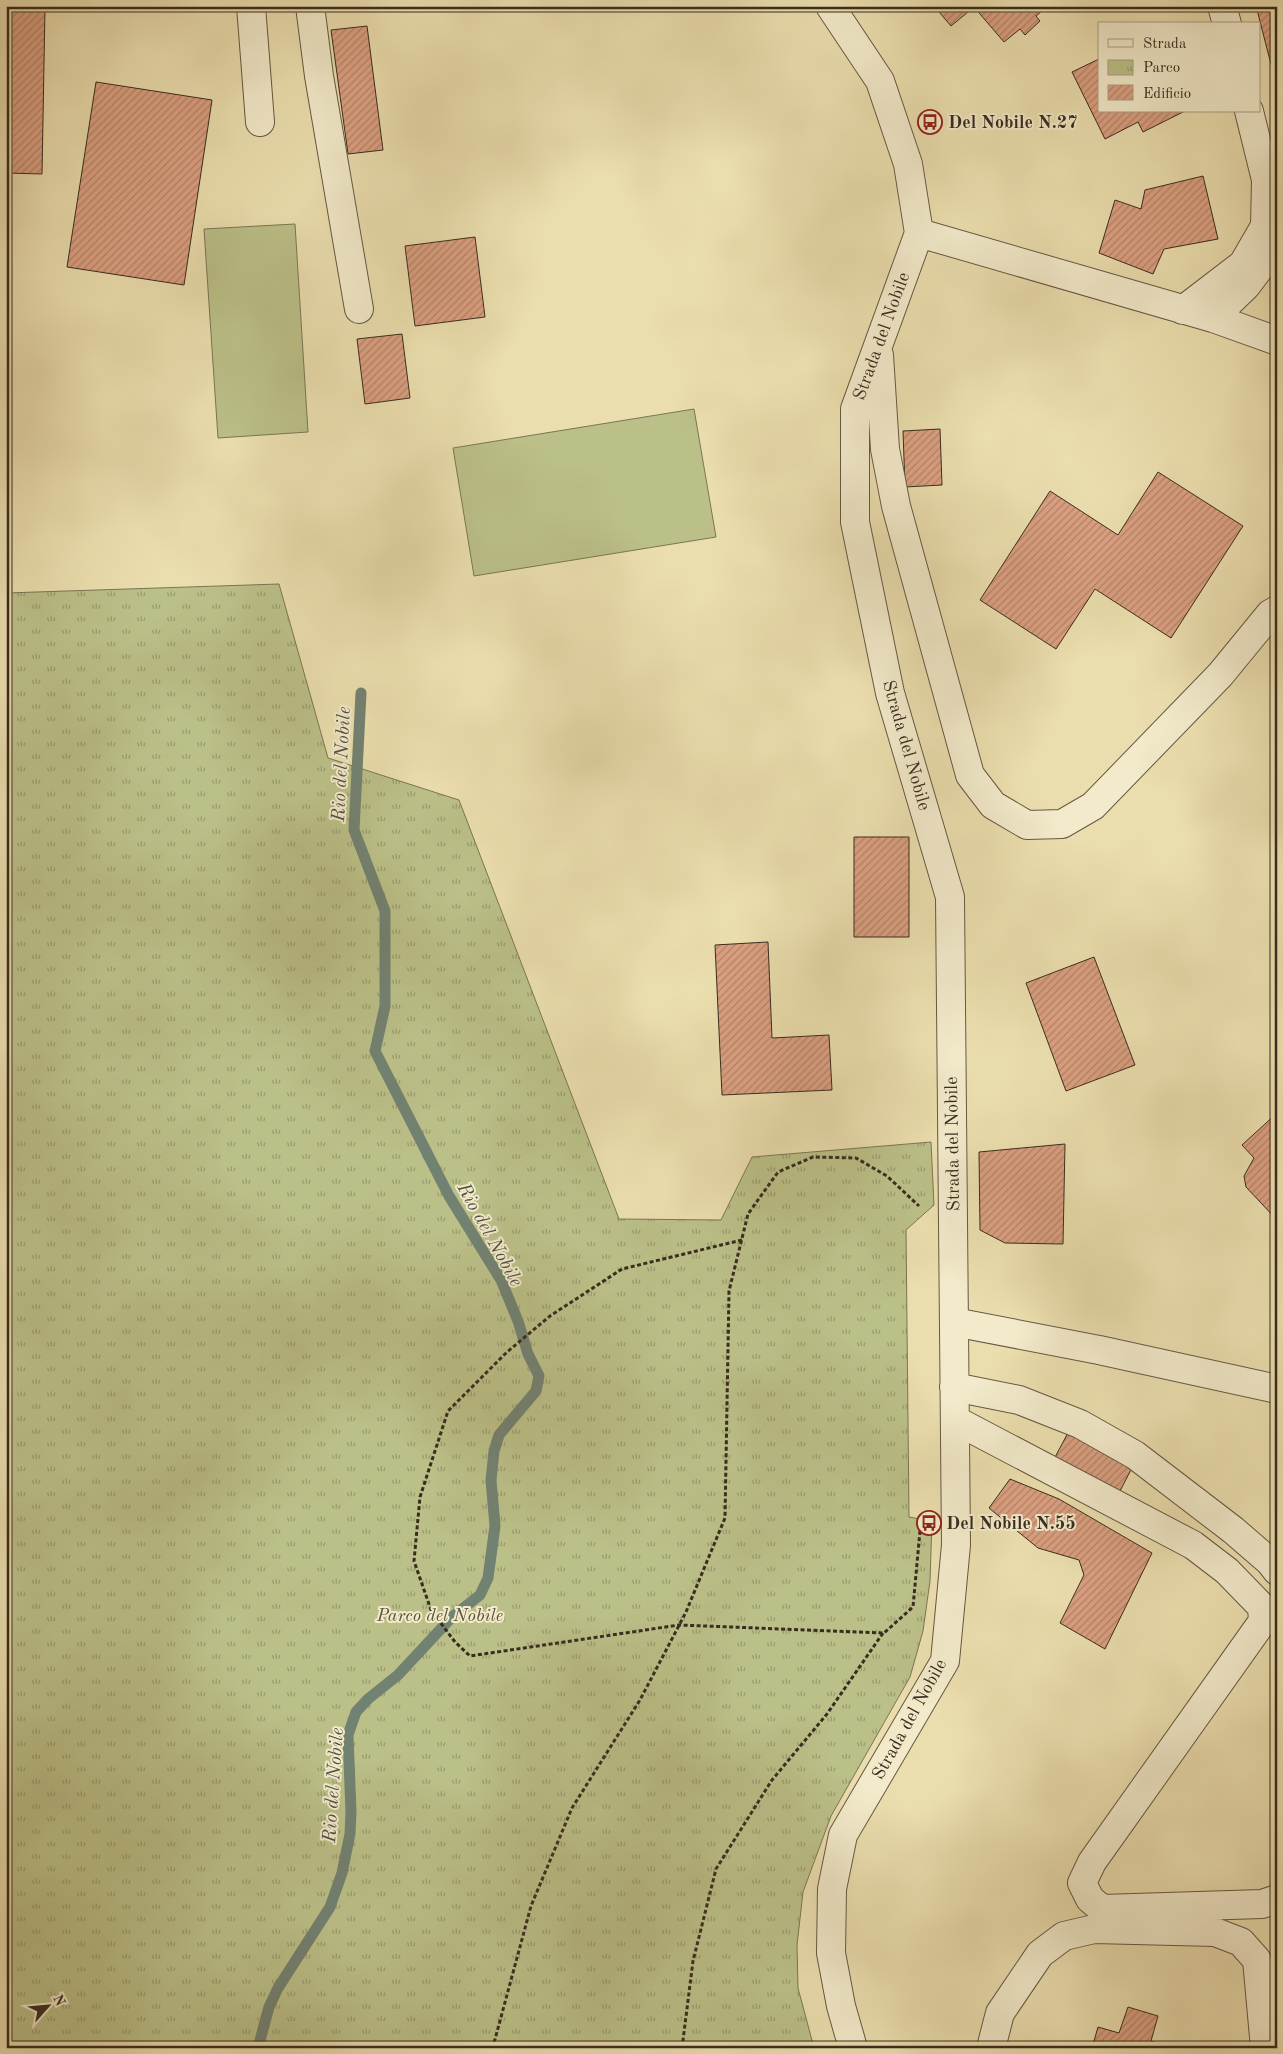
<svg xmlns="http://www.w3.org/2000/svg" width="1283" height="2054" font-family="'Old Standard TT',serif">
<defs>
<pattern id="park-tufts" width="24" height="20" patternUnits="userSpaceOnUse" patternTransform="scale(1.25)"><rect width="24" height="20" fill="#bbc088"/><path d="M3 7l-1-3M5 7V3M7 7l1-3M15 17l-1-3M17 17v-4M19 17l1-3" fill="none" stroke="#999c6f"/></pattern>
<pattern id="building-hatch" width="6" height="6" patternUnits="userSpaceOnUse" patternTransform="scale(1.25)"><rect width="6" height="6" fill="#dba081"/><path d="M-1 1l2-2M0 6l6-6M5 7l2-2" fill="none" stroke="#b38369"/></pattern>
</defs>
<rect width="100%" height="100%" fill="#ebdeae"/>
<filter id="stains"><feTurbulence type="fractalNoise" baseFrequency=".004" numOctaves="4"/><feColorMatrix values="0 0 0 0 .2 0 0 0 0 .09 0 0 0 0 .02 0 0 0 .5 -.17"/></filter>
<radialGradient id="worn" r=".72"><stop offset=".6" stop-color="#630" stop-opacity="0"/><stop offset="1" stop-color="#630" stop-opacity=".3"/></radialGradient>
<path fill="#bbc088" stroke="#7a7654" d="M295,224L308,432L218,438L204,229Z
M694,409L716,537L474,576L453,448Z"/>
<path fill="url(#park-tufts)" stroke="#7a7654" d="M279,584L328,758L459,800L619,1219L721,1220L752,1157L931,1142L934,1205L906,1230L909,1517L932,1521L930,1581L923,1631L910,1677L831,1816L803,1892L797,1945L798,1988L814,2048H6V593Z"/>
<g fill="none" stroke-linecap="round" stroke-linejoin="round">
<path stroke="#728272" stroke-width="11" d="M258,2048L269,2007L278,1988L330,1907L342,1873L350,1834L351,1812L348,1735L356,1712L368,1699L398,1675L452,1617L480,1595L488,1578L495,1526L491,1480L494,1451L499,1435L536,1391L539,1376L528,1354L518,1321L501,1280L449,1196L375,1051L385,1006V911L354,830L361,693"/>
</g>
<path fill="url(#building-hatch)" stroke="#392c1f" d="M6,6L45,7L42,174L6,173Z
M934,6H1048L1036,16L1040,21L1025,35L1020,29L1004,42L974,7L951,26Z
M1256,6H1277V70L1272,68Z
M367,26L383,150L348,154L331,30Z
M1099,59V111H1185L1143,132L1138,122L1105,139L1072,72Z
M96,82L212,100L184,285L67,267Z
M1203,176L1218,239L1164,249L1153,274L1099,253L1115,200L1141,209L1145,190Z
M475,237L485,317L415,326L405,246Z
M402,334L410,398L365,404L357,339Z
M940,429L942,485L905,487L903,431Z
M1158,472L1243,526L1171,638L1095,589L1056,649L980,600L1050,491L1118,535Z
M854,837H909V937H854Z
M768,942L772,1038L829,1035L832,1090L722,1095L715,945Z
M1094,957L1135,1065L1066,1091L1026,983Z
M1277,1113V1220L1246,1187L1244,1176L1254,1158L1242,1145Z
M1065,1144L1063,1244L1005,1243L980,1230L979,1152Z
M1070,1429L1135,1462L1119,1493L1053,1461Z
M1010,1479L1059,1499L1152,1553L1105,1649L1060,1623L1084,1575L1079,1560L1038,1548L989,1508Z
M1128,2007L1158,2016L1151,2041L1157,2043L1155,2048H1092L1098,2027L1119,2033Z"/>
<g fill="none" stroke-linecap="round" stroke-linejoin="round">
<defs>
<path id="minor" d="M251,6L260,122
M310,6L319,76L359,309
M830,6L880,81L908,164L919,233L855,409V522L890,693L950,897L956,1545L945,1661L843,1835L832,1889L831,1953L841,2006L853,2048
M1222,6L1227,24
M919,233L1213,318L1277,341
M1183,310L1243,264L1265,226L1266,180L1249,111
M1213,318L1246,286L1277,245
M879,355L885,449L896,506L970,775L993,805L1027,825L1062,824L1093,806L1220,675L1270,614L1277,610
M954,1322L1099,1350L1277,1389
M954,1387L1019,1400L1080,1424L1135,1455L1233,1530L1270,1562L1277,1571
M955,1420L1193,1545L1227,1571L1262,1607L1263,1621L1092,1862L1082,1883L1090,1899L1102,1909L1262,1904L1277,1899
M991,2048L1000,2013L1040,1954L1064,1936L1094,1929L1215,1932L1241,1942L1257,1960L1265,2048"/>
</defs>
<use href="#minor" stroke="#665843" stroke-width="30"/>
<path stroke="#392c1f" stroke-width="3" stroke-dasharray="4 2.5" stroke-linecap="butt" d="M742,1240L622,1269L550,1316L507,1352L448,1411L420,1497L414,1561L431,1610L455,1642L470,1656L679,1625L884,1633L913,1607L920,1531
M491,2048L494,2043L531,1906L572,1808L640,1700L686,1612L725,1518L729,1291L748,1214L778,1172L813,1157L856,1158L887,1176L919,1206
M682,2048L693,1961L716,1869L772,1780L827,1714L883,1633"/>
<use href="#minor" stroke="#f2eaca" stroke-width="28"/>
</g>
<defs>
<symbol id="bus-ring" viewBox="-11 -11 22 22"><circle r="9.5" fill="#f2eaca" stroke="#8f2418" stroke-width="1.5"/><path d="M-5-6H5V4H4V6H2V4H-2V6H-4V4H-5ZM-3.5-4V0h7V-4ZM-3.5 1.2v1.5H-2V1.2ZM2 1.2v1.5H3.5V1.2Z" fill="#8f2418"/></symbol>
</defs>
<g fill-rule="evenodd">
<use href="#bus-ring" x="916" y="108" width="28" height="28"/>
<use href="#bus-ring" x="915" y="1509" width="28" height="28"/>
</g>
<g text-anchor="middle" stroke-width="4" stroke-linejoin="round" paint-order="stroke">
<g font-size="18" font-weight="bold" fill="#392c1f" stroke="#f2eaca" text-anchor="start">
<text x="948" y="128">Del Nobile N.27</text>
<text x="946" y="1529">Del Nobile N.55</text>
</g>
<g font-size="18" fill="#392c1f" stroke="#f2eaca">
<text transform="translate(881 336) rotate(-70)" y="6">Strada del Nobile</text>
<text transform="translate(907 745) rotate(74)" y="6">Strada del Nobile</text>
<text transform="translate(952 1144) rotate(-91)" y="6">Strada del Nobile</text>
<text transform="translate(909 1719) rotate(-61)" y="6">Strada del Nobile</text>
</g>
<g font-size="18" font-style="italic" fill="#5a5139" stroke="#f2eaca">
<text x="440" y="1621">Parco del Nobile</text>
</g>
<g font-size="19" font-style="italic" fill="#515042" stroke="#f2eaca">
<text transform="translate(340 764) rotate(-87)" y="7">Rio del Nobile</text>
<text transform="translate(491 1234) rotate(61)" y="7">Rio del Nobile</text>
<text transform="translate(332 1785) rotate(-86)" y="7">Rio del Nobile</text>
</g>
</g>
<rect width="1283" height="2054" fill="none" stroke="#ebdeae" stroke-width="25"/>
<rect x="8" y="8" width="1268" height="2039" fill="none" stroke="#392c1f" stroke-width="2.5"/>
<rect x="12" y="12" width="1258" height="2029" fill="none" stroke="#392c1f"/>
<rect x="1098" y="22" width="162" height="90" fill="#f2eaca" stroke="#a89e86"/>
<rect x="1108" y="39" width="25" height="8" fill="#f2eaca" stroke="#a89e86"/>
<text x="1143" y="48" font-size="15" fill="#392c1f">Strada</text>
<rect x="1108" y="60" width="25" height="15" fill="url(#park-tufts)" stroke="#a89e86"/>
<text x="1143" y="72" font-size="15" fill="#392c1f">Parco</text>
<rect x="1108" y="85" width="25" height="15" fill="url(#building-hatch)" stroke="#a89e86"/>
<text x="1143" y="98" font-size="15" fill="#392c1f">Edificio</text>
<g transform="translate(48 2006) rotate(63)" stroke="#f2eaca" stroke-width="4" paint-order="stroke">
<path d="M0-4L9 19L0 12L-9 19Z" fill="#392c1f"/>
<text y="-8" font-size="14" font-weight="bold" text-anchor="middle" fill="#392c1f">N</text>
</g>
<rect width="100%" height="100%" filter="url(#stains)"/>
<rect width="100%" height="100%" fill="url(#worn)"/>
</svg>
